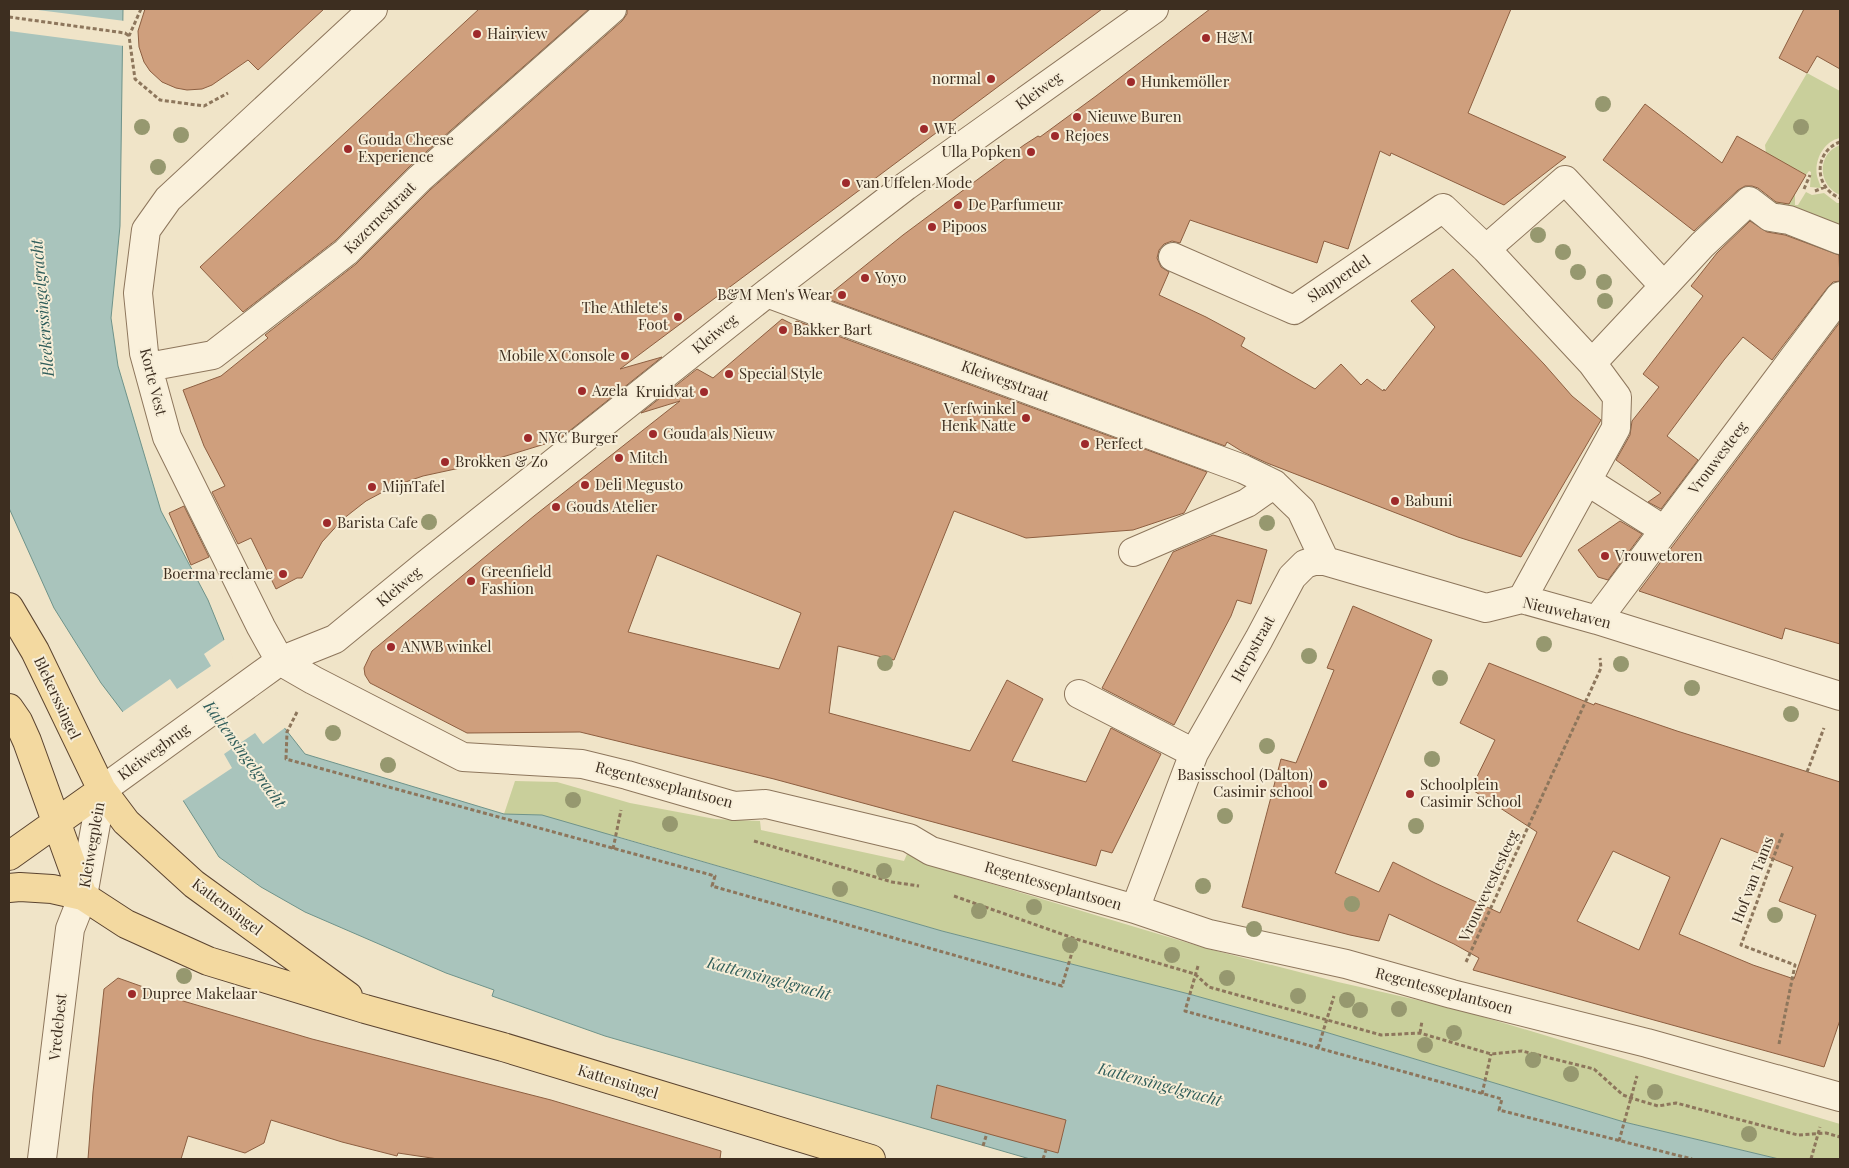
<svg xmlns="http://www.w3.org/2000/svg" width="1849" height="1168" font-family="'Playfair Display',serif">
<rect width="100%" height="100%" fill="#f0e4c8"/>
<path fill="#c9cf9b" d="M1807,73L1840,91V138C1824,141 1814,160 1817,176C1818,180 1820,184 1821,188L1810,187L1811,172L1809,171L1806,175L1796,169L1785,188L1795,195V205H1798L1806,192L1812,195L1824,193L1837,203H1840V230L1776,210L1769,178L1765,145Z
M1840,145V195C1818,186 1816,154 1840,145Z
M515,781L557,782L630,803L715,819L760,821L761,830L904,861L907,854L929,865L1205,948L1338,982L1457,1009L1840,1124V1159H1779L1624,1122L1322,1031L1189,994L942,931L616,836L504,814Z"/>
<path fill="#a9c4bc" stroke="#6f938a" d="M9,9H123L120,226L111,318L118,366L161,511L208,600L223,637L231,660L305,754L504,814L542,815L942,931L1189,994L1322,1031L1624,1122L1779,1159H1030L605,1036L492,996L494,990L446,973L305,912L261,887L219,857L165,772L174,752L153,720L126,716L101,683L54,608L9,508Z"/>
<path fill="#f0e4c8" d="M9,9H30L125,21L124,46L9,31Z
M227,638L233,659L286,727L263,744L255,733L224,754L232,768L181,802L162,772L171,753L151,722L126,718L121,713L170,679L177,689L211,666L204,654Z"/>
<path fill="#cf9f7d" stroke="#8d5f41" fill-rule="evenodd" d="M145,9H324L258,70L248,60L212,85L202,89L187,90L176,88L162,82L150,71L144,62L139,47L138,31Z
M479,9H589L409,167L336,240L243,312L200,267Z
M627,9H1102L620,369L662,357L558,440L483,463L423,476L394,486L366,501L343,519L322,542L302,578H297L276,589L251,538L238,544L212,492L225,486L204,446L183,390L221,376L268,338L265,335L356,264L430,190L622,21L627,14Z
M1210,9H1511L1468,113L1566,157L1504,205L1391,153L1390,156L1380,151L1348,249L1324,241L1317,263L1190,220L1180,243L1172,241L1164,244L1159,250L1157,258L1161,267L1169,272L1159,295L1206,317L1245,338L1241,346L1315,389L1341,364L1361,385L1367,379L1383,391L1384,389L1385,391L1435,327L1411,301L1453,269L1544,364L1572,396L1601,420L1521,557L1458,537L1267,463L1243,452L1227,442L1225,446L825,298L903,235L1024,145L1038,136L1040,137L1096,96Z
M1804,9H1840V69L1817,56L1807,73L1779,58Z
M1645,104L1722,163L1737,136L1806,175L1789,204L1776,202L1758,188L1752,186H1745L1738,190L1694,231L1603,160Z
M1750,221L1767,232L1785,235L1839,255L1840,281L1833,282L1828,287L1772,360L1743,337L1724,360L1667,436L1698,460L1661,509L1648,502L1661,493L1616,460L1630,435L1632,421L1659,387L1643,374L1703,296L1691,286L1717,253Z
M782,319L792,324L797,321L1207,472L1184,513L1133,530L1026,538L954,511L894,660L838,646L829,713L970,751L1007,680L1043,699L1012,761L1086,782L1111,728L1161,754L1112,853L1101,850L1096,866L774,779L580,732L467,733L374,685L370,683L365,675L364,668L372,651L534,516L680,401L641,413L697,369L713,378ZM657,555L801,613L779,669L628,632Z
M1840,322V644L1785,628L1782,639L1639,591Z
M184,506L209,557L191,565L169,513Z
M1620,521L1642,534L1608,580L1598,577L1578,550Z
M1213,535L1267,550L1251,604L1237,600L1231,616L1174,725L1102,688L1173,552Z
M1353,606L1432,640L1335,873L1379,892L1393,862L1435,883L1500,913L1537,832L1471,789L1495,740L1460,723L1489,663L1594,705L1595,703L1677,731L1840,782V1020L1824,1067L1473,970L1479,958L1454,944L1389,914L1379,941L1350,935L1242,907L1281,759L1296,763L1334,670L1327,668ZM1721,838L1793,867L1779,901L1816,915L1794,979L1753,965L1679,934ZM1613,851L1670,877L1639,950L1577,921Z
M118,978L183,1001L312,1039L551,1100L721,1151L720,1159H438L398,1153L397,1156L342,1142L271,1120L264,1143L245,1153L188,1136L181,1159H88L93,1092L104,989Z
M937,1085L1066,1120L1058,1153L931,1118Z"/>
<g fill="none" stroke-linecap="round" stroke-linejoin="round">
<defs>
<path id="minor" d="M1173,257L1294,310L1443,208L1486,249
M1664,286L1702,245L1749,201L1770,217L1789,220L1840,240
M767,293L1243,469L1274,484L1301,510L1325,561
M148,367L213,355L346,252L419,179L612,9
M1587,481L1664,530
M1133,552L1247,503L1274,484
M1522,599L1616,428L1617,397L1592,363L1486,249L1565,180L1664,286L1592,363
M1597,620L1840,296
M280,661L313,680L463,757L582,764L627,775L734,806L766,804L909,838L931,851L1135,909L1209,934L1346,964L1452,994L1647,1043L1840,1097
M280,661L261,627L167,437L144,353L138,293L146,230L168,199L373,9
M1079,694L1194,753
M1135,909L1194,753L1259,639L1292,577L1305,564L1314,561H1325L1486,608L1522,599L1597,620L1840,696
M42,1159L70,929L83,896L102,790L280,661L335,639L424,566L767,293L906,186L1154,9"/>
<path id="major" d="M9,607L35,651L102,790L126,822L194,884L348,996
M9,708L18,721L27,741L83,896
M9,856L102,790
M9,888L20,887L52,889L83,896L126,924L208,961L365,1009L503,1047L871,1159"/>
</defs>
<use href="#minor" stroke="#8d765c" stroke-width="30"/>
<use href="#major" stroke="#5b4430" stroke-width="30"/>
<path stroke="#8d765c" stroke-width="3" stroke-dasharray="4 2.5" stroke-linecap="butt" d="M141,9L129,36L135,79L160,100L204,106L228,93
M9,17L125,33L129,36
M1840,142C1813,152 1814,188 1840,198
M1804,189L1810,175
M1815,191L1825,187
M297,712L287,732L286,759L715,876L712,886L1062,986L1076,939
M1807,772L1824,728
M754,841L892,882L919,886
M613,849L621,810
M954,896L1076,939L1195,974L1209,987L1381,1035L1420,1033L1491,1054L1522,1051L1594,1069L1623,1095L1631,1098L1658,1106L1676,1103L1798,1135L1826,1133L1840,1137
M1466,962L1601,668L1600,658
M1198,966L1185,1011L1502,1099L1499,1110L1692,1159
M1420,1033L1422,1021
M1779,1044L1795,965L1741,945L1783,832
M1318,1048L1334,996
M1482,1094L1491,1054
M1619,1141L1637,1076
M983,1146L987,1133
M1043,1159L1046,1150
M1811,1159L1820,1127"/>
<use href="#minor" stroke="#faf1dc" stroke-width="28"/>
<use href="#major" stroke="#f3d9a0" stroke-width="28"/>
</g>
<g fill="#96986f">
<circle cx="1603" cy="104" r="8"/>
<circle cx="142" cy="127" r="8"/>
<circle cx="1801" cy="127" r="8"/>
<circle cx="181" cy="135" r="8"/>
<circle cx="158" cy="167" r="8"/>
<circle cx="1538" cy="235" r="8"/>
<circle cx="1563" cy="252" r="8"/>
<circle cx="1578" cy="272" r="8"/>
<circle cx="1604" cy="282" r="8"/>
<circle cx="1605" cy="301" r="8"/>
<circle cx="429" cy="522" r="8"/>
<circle cx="1267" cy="523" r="8"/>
<circle cx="1544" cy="644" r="8"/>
<circle cx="1309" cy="656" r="8"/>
<circle cx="885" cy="663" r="8"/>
<circle cx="1621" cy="664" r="8"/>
<circle cx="1440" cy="678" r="8"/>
<circle cx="1692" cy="688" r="8"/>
<circle cx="1791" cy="714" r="8"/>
<circle cx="333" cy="733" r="8"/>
<circle cx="1267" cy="746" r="8"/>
<circle cx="1432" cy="759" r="8"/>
<circle cx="388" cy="765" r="8"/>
<circle cx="573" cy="800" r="8"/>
<circle cx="1225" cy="816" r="8"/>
<circle cx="670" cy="824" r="8"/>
<circle cx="1416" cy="826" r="8"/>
<circle cx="884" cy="871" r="8"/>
<circle cx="1203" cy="886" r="8"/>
<circle cx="840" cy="889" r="8"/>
<circle cx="1352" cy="904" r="8"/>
<circle cx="1034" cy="907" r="8"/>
<circle cx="979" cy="911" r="8"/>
<circle cx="1775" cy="915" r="8"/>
<circle cx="1254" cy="929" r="8"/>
<circle cx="1070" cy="945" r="8"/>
<circle cx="1172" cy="955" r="8"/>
<circle cx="184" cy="976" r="8"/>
<circle cx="1227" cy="978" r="8"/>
<circle cx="1298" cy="996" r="8"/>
<circle cx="1347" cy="1000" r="8"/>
<circle cx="1399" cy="1009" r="8"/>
<circle cx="1360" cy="1010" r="8"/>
<circle cx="1454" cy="1033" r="8"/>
<circle cx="1425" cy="1045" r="8"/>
<circle cx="1533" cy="1060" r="8"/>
<circle cx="1571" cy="1074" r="8"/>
<circle cx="1655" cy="1092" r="8"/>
<circle cx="1749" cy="1134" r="8"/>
</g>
<g fill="#9e2a2b" stroke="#f7eed8" stroke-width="2">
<circle cx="477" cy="34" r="5"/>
<circle cx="1206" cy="38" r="5"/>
<circle cx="991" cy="79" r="5"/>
<circle cx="1131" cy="82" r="5"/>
<circle cx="1077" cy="117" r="5"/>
<circle cx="924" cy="129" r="5"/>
<circle cx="1055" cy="136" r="5"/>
<circle cx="348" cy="149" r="5"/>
<circle cx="1031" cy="152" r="5"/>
<circle cx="846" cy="183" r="5"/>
<circle cx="958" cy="205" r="5"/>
<circle cx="932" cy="227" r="5"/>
<circle cx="865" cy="278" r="5"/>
<circle cx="842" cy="295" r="5"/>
<circle cx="678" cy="317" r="5"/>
<circle cx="783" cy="330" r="5"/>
<circle cx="625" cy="356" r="5"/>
<circle cx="729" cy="374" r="5"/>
<circle cx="582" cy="391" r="5"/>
<circle cx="704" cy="392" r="5"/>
<circle cx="1026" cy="418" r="5"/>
<circle cx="653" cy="434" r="5"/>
<circle cx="528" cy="438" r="5"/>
<circle cx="1085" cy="444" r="5"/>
<circle cx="619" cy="458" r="5"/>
<circle cx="445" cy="462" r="5"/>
<circle cx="585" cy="485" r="5"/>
<circle cx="372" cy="487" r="5"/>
<circle cx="1395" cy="501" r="5"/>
<circle cx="556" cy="507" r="5"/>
<circle cx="327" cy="523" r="5"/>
<circle cx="1605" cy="556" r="5"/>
<circle cx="283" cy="574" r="5"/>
<circle cx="471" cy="581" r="5"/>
<circle cx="391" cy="647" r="5"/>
<circle cx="1323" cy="784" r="5"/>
<circle cx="1410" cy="794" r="5"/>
<circle cx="132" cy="994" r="5"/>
</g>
<g text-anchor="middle" stroke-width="4" stroke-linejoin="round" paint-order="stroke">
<g font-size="15" fill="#3d2e20" stroke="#f7eed8" text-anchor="start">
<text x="487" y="39">Hairview</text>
<text x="1216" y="43">H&amp;M</text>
<text x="981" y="84" text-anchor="end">normal</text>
<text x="1141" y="87">Hunkemöller</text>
<text x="1087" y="122">Nieuwe Buren</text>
<text x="934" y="134">WE</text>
<text x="1065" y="141">Rejoes</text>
<text x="358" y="145">Gouda Cheese<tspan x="358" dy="17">Experience</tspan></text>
<text x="1021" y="157" text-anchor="end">Ulla Popken</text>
<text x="856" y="188">van Uffelen Mode</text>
<text x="968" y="210">De Parfumeur</text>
<text x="942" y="232">Pipoos</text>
<text x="875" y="283">Yoyo</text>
<text x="832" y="300" text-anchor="end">B&amp;M Men's Wear</text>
<text x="668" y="313" text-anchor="end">The Athlete's<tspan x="668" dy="17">Foot</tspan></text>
<text x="793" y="335">Bakker Bart</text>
<text x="615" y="361" text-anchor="end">Mobile X Console</text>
<text x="739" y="379">Special Style</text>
<text x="592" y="396">Azela</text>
<text x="694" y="397" text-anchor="end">Kruidvat</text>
<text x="1016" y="414" text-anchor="end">Verfwinkel<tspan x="1016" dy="17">Henk Natte</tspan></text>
<text x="663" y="439">Gouda als Nieuw</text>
<text x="538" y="443">NYC Burger</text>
<text x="1095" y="449">Perfect</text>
<text x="629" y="463">Mitch</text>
<text x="455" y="467">Brokken &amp; Zo</text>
<text x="595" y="490">Deli Megusto</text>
<text x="382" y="492">MijnTafel</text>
<text x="1405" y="506">Babuni</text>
<text x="566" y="512">Gouds Atelier</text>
<text x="337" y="528">Barista Cafe</text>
<text x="1615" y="561">Vrouwetoren</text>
<text x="481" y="577">Greenfield<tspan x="481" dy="17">Fashion</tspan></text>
<text x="273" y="579" text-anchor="end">Boerma reclame</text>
<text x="401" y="652">ANWB winkel</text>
<text x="1313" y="780" text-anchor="end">Basisschool (Dalton)<tspan x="1313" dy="17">Casimir school</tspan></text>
<text x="1420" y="790">Schoolplein<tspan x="1420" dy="17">Casimir School</tspan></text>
<text x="142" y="999">Dupree Makelaar</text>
</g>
<g font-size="15" fill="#3d2e20" stroke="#f7eed8">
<text transform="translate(1039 91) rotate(-36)" y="5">Kleiweg</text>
<text transform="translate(380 218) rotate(-45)" y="5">Kazernestraat</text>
<text transform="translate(1339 279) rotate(-34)" y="5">Slapperdel</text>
<text transform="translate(715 334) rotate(-39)" y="5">Kleiweg</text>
<text transform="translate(1005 381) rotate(20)" y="5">Kleiwegstraat</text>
<text transform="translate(153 382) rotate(76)" y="5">Korte Vest</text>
<text transform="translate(1718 458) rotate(-53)" y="5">Vrouwesteeg</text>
<text transform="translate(399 587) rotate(-40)" y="5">Kleiweg</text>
<text transform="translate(1567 613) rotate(14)" y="5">Nieuwehaven</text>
<text transform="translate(1253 649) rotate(-61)" y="5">Herpstraat</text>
<text transform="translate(57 698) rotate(65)" y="5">Blekerssingel</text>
<text transform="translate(154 752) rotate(-36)" y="5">Kleiwegbrug</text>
<text transform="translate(664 785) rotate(15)" y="5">Regentesseplantsoen</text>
<text transform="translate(92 845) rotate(-80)" y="5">Kleiwegplein</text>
<text transform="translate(1753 880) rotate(-69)" y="5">Hof van Tams</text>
<text transform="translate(1053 886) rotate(16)" y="5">Regentesseplantsoen</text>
<text transform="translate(1489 886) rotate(-65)" y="5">Vrouwevestesteeg</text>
<text transform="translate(227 907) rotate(37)" y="5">Kattensingel</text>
<text transform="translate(1444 991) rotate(15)" y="5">Regentesseplantsoen</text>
<text transform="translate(58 1027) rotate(-84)" y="5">Vredebest</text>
<text transform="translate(618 1082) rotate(17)" y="5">Kattensingel</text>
</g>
<g font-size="16" font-style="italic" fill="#2f5d5a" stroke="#f7eed8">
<text transform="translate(42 308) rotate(-95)" y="6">Bleekerssingelgracht</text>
<text transform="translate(245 754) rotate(54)" y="6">Kattensingelgracht</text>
<text transform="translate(769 978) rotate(15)" y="6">Kattensingelgracht</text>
<text transform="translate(1160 1084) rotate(15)" y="6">Kattensingelgracht</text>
</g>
</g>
<rect width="1849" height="1168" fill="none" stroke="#3d2e20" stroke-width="20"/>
</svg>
